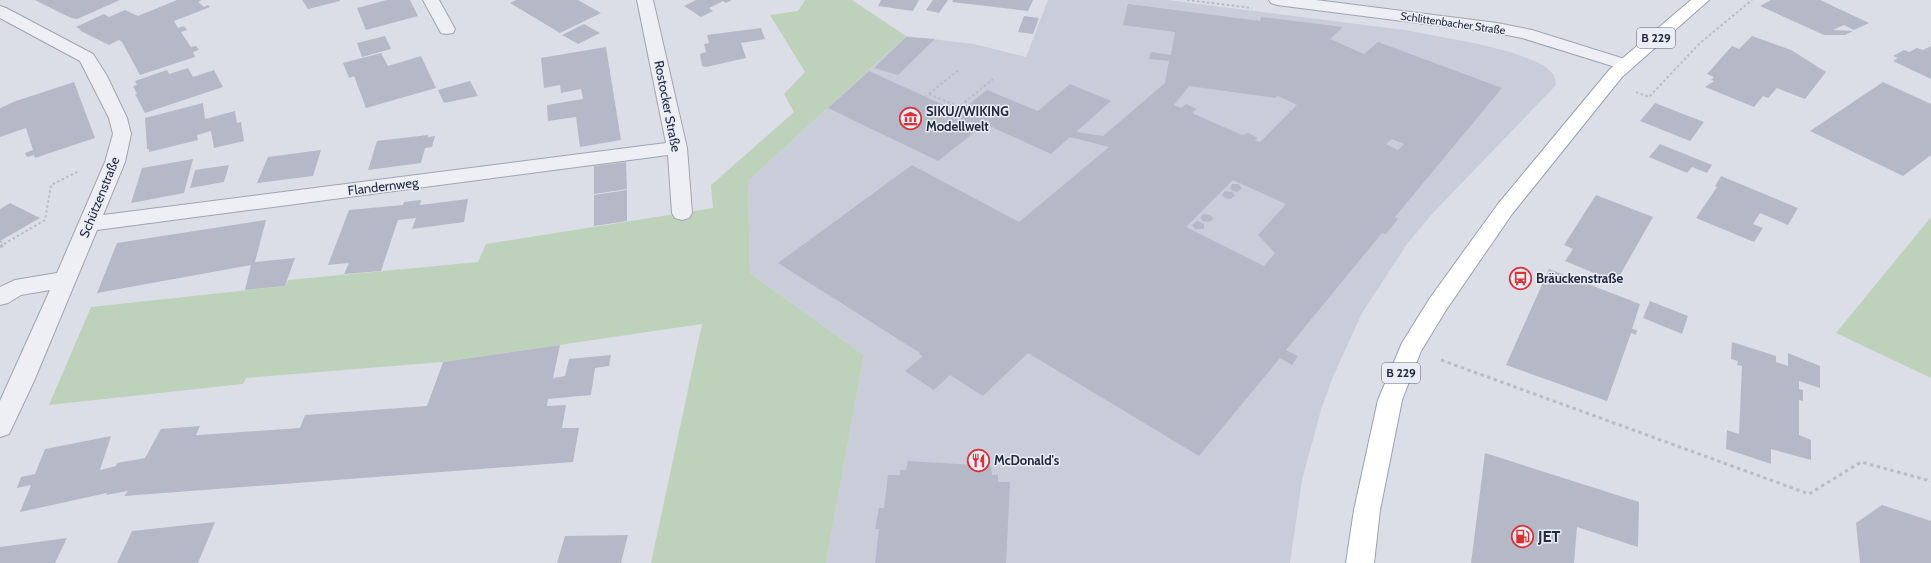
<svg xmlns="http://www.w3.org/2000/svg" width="1931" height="563" font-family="Cabin,sans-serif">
<rect width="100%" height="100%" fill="#dbdee7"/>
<path fill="#c9cdd9" d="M1048,0H1167L1405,30L1479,44L1510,52L1535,61L1546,67L1554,75L1556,85L1433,213L1407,244L1362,313L1332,379L1321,410L1302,480L1290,563H826L864,355L750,273L748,181L906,36L974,44L1026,57Z"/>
<path fill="#bed2bb" d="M805,0H852L906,36L748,181L750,273L864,355L826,563H651L702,324L443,362L246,378L243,384L49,405L91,307L285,286L288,280L478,262L486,244L713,208L711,185L794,112L784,94L805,72L770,15L798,11Z
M1931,217V378L1836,333Z"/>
<path fill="#b5b9c7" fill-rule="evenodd" d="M35,0H120L77,19L71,18Z
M177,0H202L198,2L204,7L208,5L210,7L174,21L178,28L184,26L187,30L181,32L191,47L196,46L199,50L193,52L195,57L140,75L122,42L119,40L109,45L79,30H81L76,27L104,14L109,17L125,10L138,16Z
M302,0H340V1L308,9Z
M387,0H410L418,16L366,30L357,8Z
M516,0H578L601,13L560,33L510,3Z
M696,0H732L726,3L723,1L709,8L713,11L701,17L684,6Z
M881,0H919L913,11L878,6Z
M933,0H948L939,13L926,10Z
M953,0H1033L1028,11L952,2Z
M1771,0H1820L1869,23L1854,30L1844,25L1833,30L1853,31L1845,35H1824L1760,6Z
M1128,4L1260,21L1261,17L1343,27L1330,39L1364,54L1378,42L1502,88L1395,217L1398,219L1386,234L1382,233L1286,350L1298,356L1292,365L1280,358L1199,456L1028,353L983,396L950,375L934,390L905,371L923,356L919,354L920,353L778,263L912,165L1019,222L1109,147L1070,137L1051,154L985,124L938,161L828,108L869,71L959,112L987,90L1038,111L1070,84L1111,101L1076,132L1103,136L1165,83L1169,61L1149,59L1151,52L1171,55L1175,32L1123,25ZM1189,86L1275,98L1278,96L1297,105L1291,111L1288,110L1290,112L1260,142L1255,140L1258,138L1248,133L1242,135L1192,113L1197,109L1186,104L1181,108L1174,105ZM1392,139L1404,144L1398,150L1386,144ZM1233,180L1286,204L1258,235L1275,253L1264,266L1186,227Z
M1024,16L1039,18L1033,34L1018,32Z
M584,24L600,33L578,44L562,35Z
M761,28L765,39L741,43L746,58L706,67L702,66L700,54L706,52L704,44L709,43L707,35Z
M385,36L391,49L362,57L357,43Z
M1752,36L1791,50L1826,72L1805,99L1777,88L1768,98L1763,96L1754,107L1705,87L1714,81L1711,80L1714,77L1707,74L1732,46L1739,49Z
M906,37L935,39L898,75L874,68Z
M1931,46V79L1893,61L1898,58L1893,56L1904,50L1909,52L1917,48L1923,50Z
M606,47L621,140L580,147L576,117L548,121L547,105L583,99L581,89L561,93L560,85L544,88L541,58Z
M381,53L388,66L421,56L436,88L366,108L354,76L349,78L343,63Z
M188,68L193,77L214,70L223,87L145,113L135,94H137L133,86L137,85L135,81L167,70L169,74Z
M470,81L478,96L444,103L438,90Z
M74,82L95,138L35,158L34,155L27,157L25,153L33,150L26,128L0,137V108L16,101Z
M1883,82L1931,104V155L1903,176L1810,131Z
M203,103L205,119L235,111L237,123L241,122L244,141L214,148L211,131L197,135L198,140L149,152V149H147L145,118Z
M1655,103L1704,122L1690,141L1640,121Z
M428,135V137L435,136L432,147L425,148L421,163L368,170L377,141Z
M1660,144L1712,165L1707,173L1692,167L1687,173L1649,157Z
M321,150L313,176L257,183L268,157Z
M193,159L184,193L131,203L142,168Z
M626,162L627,189L594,194V166Z
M229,165L224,182L190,188L195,170Z
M1721,176L1798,208L1788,225L1760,213L1753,224L1763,228L1754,242L1696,218L1717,187L1715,186Z
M1232,184H1239L1242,189L1237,192L1233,191L1230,188Z
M627,190V221L594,226V195Z
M1225,191L1232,192L1235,196L1230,199L1225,198L1222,195Z
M1596,195L1653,217L1616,282L1565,261L1573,249L1564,245Z
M468,199L464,222L412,229L416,218L398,220L381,271L344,274L349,263L328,265L349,210L403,205L404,202L421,200L420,205Z
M10,203L40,218L0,241V209Z
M1203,214L1210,215L1214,219L1208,222L1203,221L1200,218Z
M266,220L255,262L295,258L285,286L245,290L251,265L97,293L117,243Z
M1197,221L1204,224V229H1195L1192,225Z
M1549,269L1640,304L1632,329L1637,330L1636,335L1631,333L1607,401L1506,365Z
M1650,301L1688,316L1682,334L1643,318Z
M1732,342L1776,356V362L1788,366V353L1820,366V388L1799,381V389L1803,390V401L1799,400V435L1811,440V460L1771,449V464L1726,449L1727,430L1739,434L1742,366L1737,365L1738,361L1731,359Z
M560,345L553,378L565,376L569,359L611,355L609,366L595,368L591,395L548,399L547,406L566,405L562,428H579L573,462L124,496L128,491L106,495L107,493L20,512L31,485L17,488L21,477L35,474L45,449L111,436L100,470L116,466L117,463L145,458L161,429L200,426L196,435H199L300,428L305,415L427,406L443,362Z
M1485,453L1639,502L1638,547L1577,527L1574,563H1471Z
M908,461L991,466L992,475H998V482H1010L1006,563H875L879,529H875L879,508H884L888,475H900V470H906Z
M1882,505L1931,521V563H1860L1856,523Z
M215,522L198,563H117L132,531Z
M628,535L621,563H557L565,536Z
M67,538L55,563H0V547Z"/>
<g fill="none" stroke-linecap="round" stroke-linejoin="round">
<defs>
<path id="minor" d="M423,0H439L455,29L453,33L447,34L441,33Z
M637,0H653L687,148L692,213L689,218L682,220L675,218L672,213L668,155L97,230L34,381L9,434L0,437V401L50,290L21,295L8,303L0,305V287L15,280L57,273L105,162L113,134L109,118L80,61L0,18V6L6,8L93,54L107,76L127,118L131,134L125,162L103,215L666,143Z
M1269,0H1316L1497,23L1532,30L1631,61L1634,65L1631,69L1625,70L1522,38L1497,33L1277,5L1271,3Z"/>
<path id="primary" d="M1691,0H1709L1622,77L1512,214L1446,310L1421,351L1402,400L1380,510L1374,563H1346L1354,510L1378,400L1402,343L1430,298L1498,204L1610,69Z"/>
</defs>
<use href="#minor" stroke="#a0a4b1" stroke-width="2"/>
<use href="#primary" stroke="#99a1b4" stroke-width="2"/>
<path stroke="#b9bcc5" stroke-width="2" stroke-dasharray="2.5 2.5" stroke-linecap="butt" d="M1187,0L1252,8
M1636,92L1649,97L1700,43L1752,0
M929,94L959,107L993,79
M925,97L960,69
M0,241L5,244
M4,244L45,220L51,185L77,172"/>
<path stroke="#b9bcc5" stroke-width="3" stroke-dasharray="3.5 3.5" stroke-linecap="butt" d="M0,247L6,243
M1441,360L1809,494L1861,462L1931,481"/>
<use href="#minor" fill="#eeeff5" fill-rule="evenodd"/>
<use href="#primary" fill="#fff" fill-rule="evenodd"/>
</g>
<defs>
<symbol id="museum-ring" viewBox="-11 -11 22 22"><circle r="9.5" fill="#eaedf5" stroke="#db3136" stroke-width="1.5"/><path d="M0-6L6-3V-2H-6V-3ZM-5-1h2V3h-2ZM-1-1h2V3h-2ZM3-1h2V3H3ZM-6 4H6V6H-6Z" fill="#db3136"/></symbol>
<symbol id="bus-ring" viewBox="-11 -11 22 22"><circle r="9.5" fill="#eaedf5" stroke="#db3136" stroke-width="1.5"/><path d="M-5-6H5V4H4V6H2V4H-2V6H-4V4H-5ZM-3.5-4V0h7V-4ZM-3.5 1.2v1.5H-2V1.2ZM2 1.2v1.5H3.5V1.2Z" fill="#db3136"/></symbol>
<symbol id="restaurant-ring" viewBox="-11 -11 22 22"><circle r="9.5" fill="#eaedf5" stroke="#db3136" stroke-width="1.5"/><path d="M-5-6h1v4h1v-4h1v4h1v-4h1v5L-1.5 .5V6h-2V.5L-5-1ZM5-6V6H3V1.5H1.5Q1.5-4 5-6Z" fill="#db3136"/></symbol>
<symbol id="fuel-ring" viewBox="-11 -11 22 22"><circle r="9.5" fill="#eaedf5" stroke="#db3136" stroke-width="1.5"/><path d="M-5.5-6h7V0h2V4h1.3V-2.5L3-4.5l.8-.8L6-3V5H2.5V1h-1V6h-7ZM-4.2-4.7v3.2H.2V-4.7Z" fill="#db3136"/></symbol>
</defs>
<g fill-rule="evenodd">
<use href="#museum-ring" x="898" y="106" width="25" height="25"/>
<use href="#bus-ring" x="1508" y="266" width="25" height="25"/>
<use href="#restaurant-ring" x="966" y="448" width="25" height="25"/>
<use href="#fuel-ring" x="1510" y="524" width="25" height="25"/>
</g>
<g text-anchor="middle" stroke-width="3" stroke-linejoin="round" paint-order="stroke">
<g font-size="11" fill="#242a3e" stroke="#eaedf5">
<text transform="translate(1453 23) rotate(8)" y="4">Schlittenbacher Straße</text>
</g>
<g fill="#eaedf5" stroke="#5f6475" stroke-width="1">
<rect x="1637" y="28" width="38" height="20" rx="3"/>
<rect x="1382" y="363" width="38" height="20" rx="3"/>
</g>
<g font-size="12" font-weight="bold" fill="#242a3e">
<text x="1656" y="42">B 229</text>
<text x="1401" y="377">B 229</text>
</g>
<g font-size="13" fill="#242a3e" stroke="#eaedf5">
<text transform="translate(668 106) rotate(79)" y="5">Rostocker Straße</text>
<text transform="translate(383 186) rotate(-7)" y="5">Flandernweg</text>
<text transform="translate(99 197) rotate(-68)" y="5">Schützenstraße</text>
</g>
<g font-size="13" font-weight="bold" fill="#242a3e" stroke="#eaedf5" text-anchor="start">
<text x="926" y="116">SIKU//WIKING<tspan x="926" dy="15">Modellwelt</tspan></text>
<text x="1536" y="283">Bräuckenstraße</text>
<text x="994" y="465">McDonald's</text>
</g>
<g font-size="16" font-weight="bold" fill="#242a3e" stroke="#eaedf5" text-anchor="start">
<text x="1538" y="542">JET</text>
</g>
</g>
</svg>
